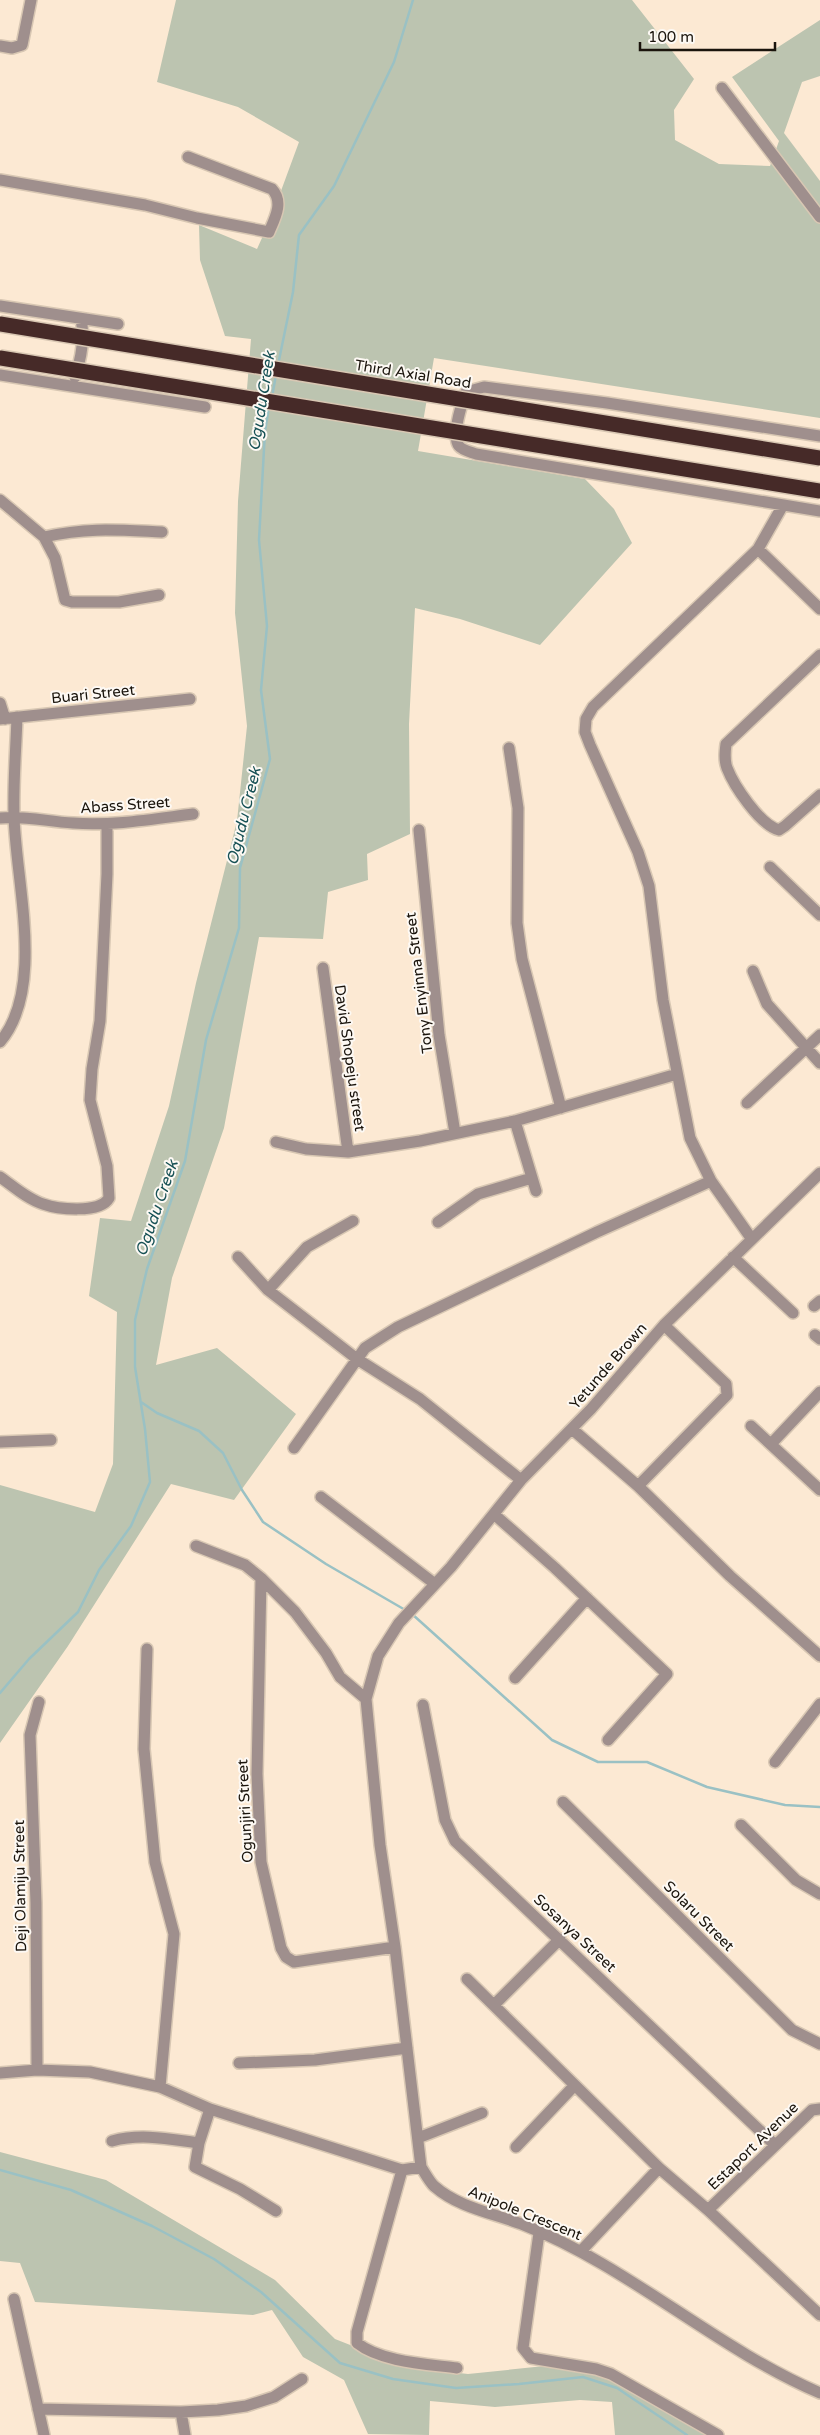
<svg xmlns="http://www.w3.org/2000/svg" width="820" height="2435" font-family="'Varela Round',sans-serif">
<rect width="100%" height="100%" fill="#fce9d3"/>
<path fill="#bcc4b0" d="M176,0H632L694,79L674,110L675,140L719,164L770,166L779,141L732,77L820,20V76L802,82L784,133L820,181V418L434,358L418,451L585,479L614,509L632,543L540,645L460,619L415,608L409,724L410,834L367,854L368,880L328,892L323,939L259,937L224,1128L172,1278L156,1365L217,1348L296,1414L234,1500L171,1484L68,1646L0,1743V1485L95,1512L113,1464L117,1312L89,1296L100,1218L131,1221L169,1106L196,983L237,821L247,726L235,613L238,501L251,339L225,336L200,260L199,225L257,249L271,218L299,142L238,107L157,82Z
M0,2152L106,2180L275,2280L335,2339L406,2367L468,2374L564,2364L602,2372L707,2435H615L612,2402L580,2400L495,2407L430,2401L429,2435L368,2434L344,2380L303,2357L272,2310L253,2315L35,2302L20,2263L0,2261Z"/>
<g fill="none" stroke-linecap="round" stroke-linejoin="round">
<path stroke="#9ac1c4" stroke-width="2.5" d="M278,365L293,292L299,235L334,186L394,62L413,0
M272,397L276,375
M141,1402L157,1413L199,1431L223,1453L242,1490L263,1522L326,1564L407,1611
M412,1614L552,1740L598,1762H647L707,1787L785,1805L820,1807
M0,1693L29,1659L78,1612L99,1570L131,1526L150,1482L145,1429L135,1367V1320L147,1269L185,1161L206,1040L239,928L240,868L270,759L261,690L267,626L259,540L265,431L269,407
M0,2170L71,2190L152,2226L214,2259L261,2292L340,2363L393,2379L456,2388L519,2384L583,2377L617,2388L687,2435"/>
<defs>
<path id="minor" d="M0,46L12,48L22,45L31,0
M722,88L820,217
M0,180L145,205L197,218L269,232C275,218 284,202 272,189L188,157
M0,306L118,324
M0,375L205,407
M75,377C81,359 85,338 81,319
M820,436L607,403L484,387L466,392C462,403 451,436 459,446C462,450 471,452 476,454L820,511
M0,500L44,537L55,558L65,600L72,602H119L159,595
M44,537C88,527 118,530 162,532
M758,549L783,505
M820,655L726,744C725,752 724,760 727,768C734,786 760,825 779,830L785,826L820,795
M0,703L5,719
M0,719L190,699
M509,748L518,808L517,923L522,959L561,1108
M0,818C25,815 48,822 73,823C113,826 153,819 193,814
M419,830L439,1035L455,1133
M770,867L820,915
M323,968L348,1152
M753,971L767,1004L820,1063
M0,1042C46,988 15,879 14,815C13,783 16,749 17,717
M747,1103L820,1035
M515,1121L536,1191
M276,1142L306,1149L348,1152L420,1141L515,1121L677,1074
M0,1177C13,1186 27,1199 43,1204C57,1209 100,1214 109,1198L107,1166L90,1100L92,1069L100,1021L107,874V824
M438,1222L478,1194L532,1178
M751,1238L711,1181L690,1138L663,1000L649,886L638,852L590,745L585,732L586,719L593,707L758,549L820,609
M238,1257L268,1290L357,1359L420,1399L521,1480
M733,1257L793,1313
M268,1290L307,1247L353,1221
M814,1306L820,1301
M815,1335L820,1339
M751,1426L820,1490
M572,1429L638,1486L730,1576L820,1656
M0,1442L51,1440
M771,1444L820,1392
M294,1448L365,1348L398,1327L597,1232L711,1181
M638,1486L727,1395L726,1384L664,1325
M321,1497L435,1584
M495,1515L555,1568L667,1674L608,1740
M196,1546L245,1565L261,1578L295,1612L326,1653L340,1677L366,1699
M261,1578L257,1774L261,1862L281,1948L286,1957L294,1962L395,1947
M147,1649L144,1749L155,1862L174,1934L160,2087
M515,1678L587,1598
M423,1705L445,1820L455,1841L775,2145
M775,1762L820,1704
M563,1802L792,2030L820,2044
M741,1825L796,1880L820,1894
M467,1979L659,2168
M494,2005L560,1939
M239,2063L315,2060L407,2048
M37,2070L36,1903L30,1735L39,1702
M0,2073L37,2070L90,2072L160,2087L210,2109L402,2170L421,2167C425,2173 429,2181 434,2186C459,2208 493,2213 524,2225C630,2267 715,2348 820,2393
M210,2109L199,2143L195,2167L240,2189L276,2211
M418,2138L482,2113
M112,2141C141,2133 169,2139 199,2143
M516,2147L574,2086
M421,2167L395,1947L380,1845L366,1699L378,1656L399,1623L451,1567L521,1480L591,1409L664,1325L820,1173
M402,2170L357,2332V2343C381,2362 427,2364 457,2368
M708,2210L820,2315
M539,2233L523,2348L531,2358L596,2369L611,2374L718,2435
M581,2251L659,2168L708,2210L812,2110L820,2109
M14,2299L44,2435
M38,2409L181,2412L218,2410L246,2406L274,2397L302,2379
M181,2412L185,2435"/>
</defs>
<use href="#minor" stroke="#d8c7b3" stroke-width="14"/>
<use href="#minor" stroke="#9f8f8d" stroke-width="11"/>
<defs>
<path id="highway-bridge" d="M0,324L820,458
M0,358L820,491"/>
</defs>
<use href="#highway-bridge" stroke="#d8c7b3" stroke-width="18" stroke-linecap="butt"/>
<use href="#highway-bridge" stroke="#462a28" stroke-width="15"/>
</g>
<g text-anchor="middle" stroke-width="4" stroke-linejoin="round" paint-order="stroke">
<g font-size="15" fill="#1a140c" stroke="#fdf9f4">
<text transform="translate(413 374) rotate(9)" y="5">Third Axial Road</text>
<text transform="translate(93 694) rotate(-6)" y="5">Buari Street</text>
<text transform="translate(125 805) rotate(-4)" y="5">Abass Street</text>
<text transform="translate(419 983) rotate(-97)" y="5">Tony Enyinna Street</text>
<text transform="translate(350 1058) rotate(82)" y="5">David Shopeju street</text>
<text transform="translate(608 1366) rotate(-49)" y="5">Yetunde Brown</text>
<text transform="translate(245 1811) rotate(-93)" y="5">Ogunjiri Street</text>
<text transform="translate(20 1886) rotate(-91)" y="5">Deji Olamiju Street</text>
<text transform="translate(699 1916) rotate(45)" y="5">Solaru Street</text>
<text transform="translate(575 1933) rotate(43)" y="5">Sosanya Street</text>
<text transform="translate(753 2146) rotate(-44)" y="5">Estaport Avenue</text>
<text transform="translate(525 2213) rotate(22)" y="5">Anipole Crescent</text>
</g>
<g font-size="16" font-style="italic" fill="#175155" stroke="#fdf9f4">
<text transform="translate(261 401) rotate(-81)" y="6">Ogudu Creek</text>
<text transform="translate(243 816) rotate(-76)" y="6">Ogudu Creek</text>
<text transform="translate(156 1208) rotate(-71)" y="6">Ogudu Creek</text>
</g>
</g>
<path d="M640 42v8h135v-8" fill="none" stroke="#1a140c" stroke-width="2.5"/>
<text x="648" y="42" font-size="15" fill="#1a140c" stroke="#fdf9f4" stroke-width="4" paint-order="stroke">100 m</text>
</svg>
